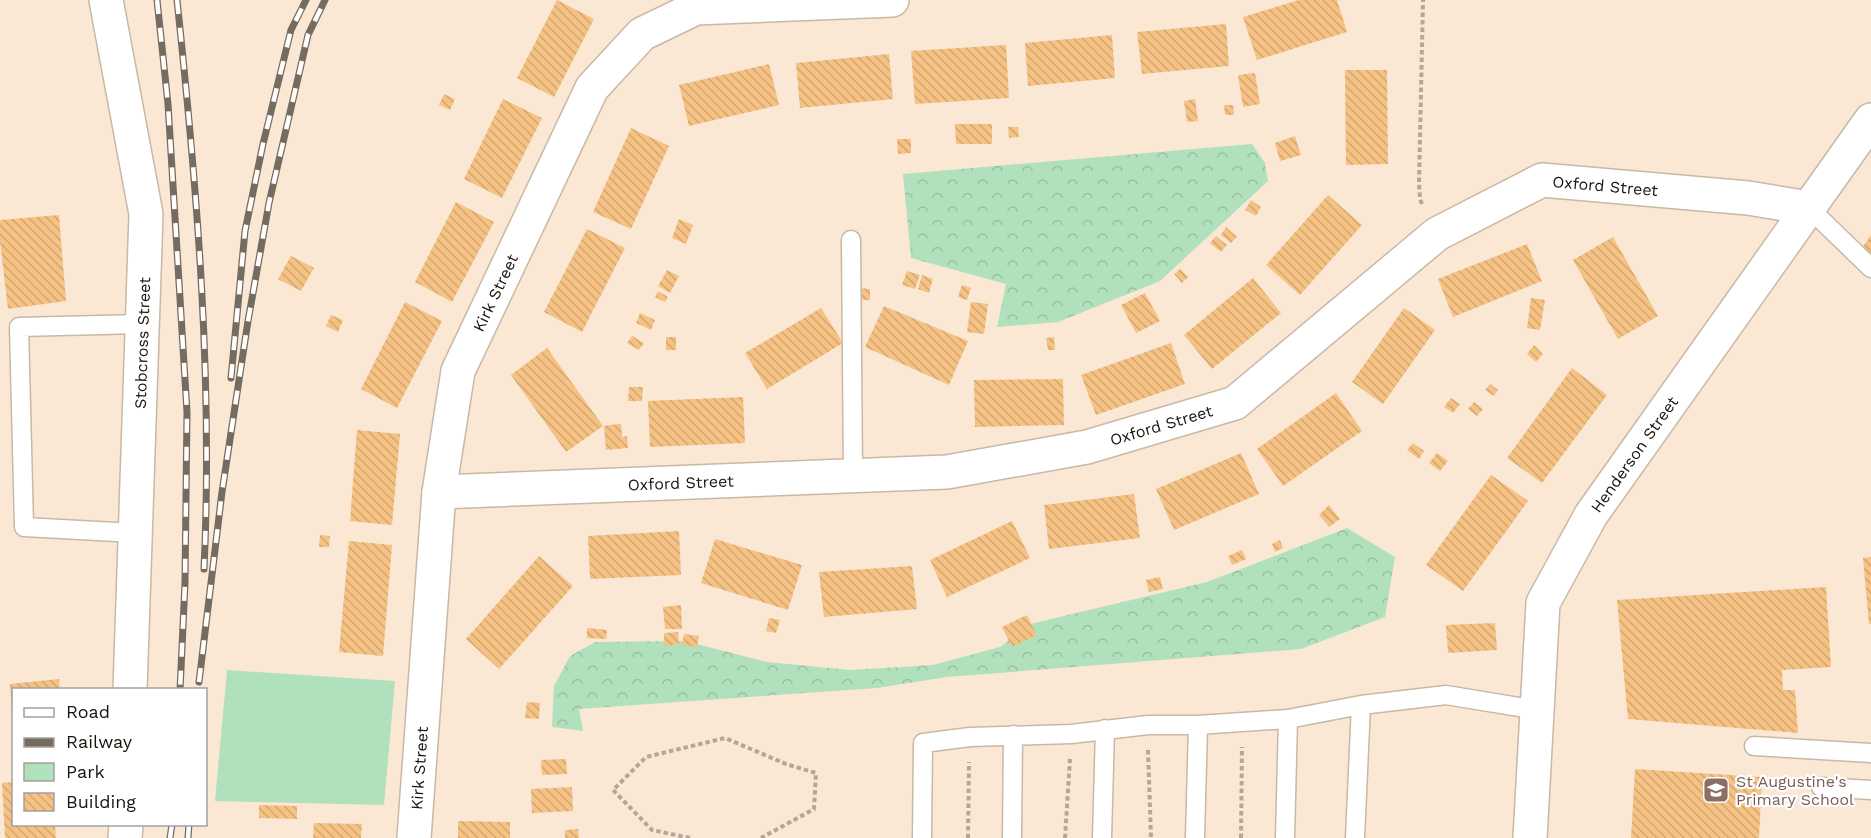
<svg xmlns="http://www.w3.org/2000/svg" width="1871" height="838" font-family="'Work Sans',sans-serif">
<defs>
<pattern id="forest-crowns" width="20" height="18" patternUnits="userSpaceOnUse" patternTransform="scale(1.5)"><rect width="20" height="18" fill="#b1e1bc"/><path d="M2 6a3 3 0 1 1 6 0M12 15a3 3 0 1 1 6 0" fill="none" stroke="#98c0a0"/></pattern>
<pattern id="building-back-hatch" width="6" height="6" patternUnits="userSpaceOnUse" patternTransform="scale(1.5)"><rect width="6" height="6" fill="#f6c284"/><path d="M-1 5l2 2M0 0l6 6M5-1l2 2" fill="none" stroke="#d2a671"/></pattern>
</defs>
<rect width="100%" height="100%" fill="#fae8d5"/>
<path fill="#b1e1bc" d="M227,670L395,681L384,805L215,801Z"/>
<path fill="url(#forest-crowns)" d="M1252,144L1265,163L1268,181L1160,281L1058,322L997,327L1006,284L911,258L903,174Z
M1347,528L1395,557L1385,617L1301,649L947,677L877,688L579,709L583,731L552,727L554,686L570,656L595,642L685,641L767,662L851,670L933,665L1000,647L1030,624L1207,582Z"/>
<path fill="url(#building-back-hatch)" d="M557,0L594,19L554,97L517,78Z
M1299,0H1337L1347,32L1257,60L1243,17Z
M1226,24L1229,66L1142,74L1137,32Z
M1112,35L1115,78L1028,86L1025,43Z
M1006,45L1009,98L915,104L911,51Z
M889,54L893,99L800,108L796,63Z
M769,64L779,105L689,126L679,85Z
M1345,70H1387L1388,164L1346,165Z
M1255,73L1260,104L1243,107L1238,75Z
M444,94L455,99L450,110L439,105Z
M503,99L542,118L502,198L464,179Z
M1195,99L1198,121L1187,122L1184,101Z
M1224,105H1233L1234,115H1225Z
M955,124H992V144H956Z
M1008,127H1018L1019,137L1009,138Z
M631,128L669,146L631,229L593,212Z
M1295,136L1301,155L1280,161L1275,143Z
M897,139H911V153L898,154Z
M1328,195L1362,225L1300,295L1266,265Z
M1251,200L1261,207L1256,216L1245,210Z
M456,202L494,222L452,302L415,282Z
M59,215L66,301L8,309L0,241V220Z
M679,219L693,225L686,244L672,238Z
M1226,227L1237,237L1231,243L1221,235Z
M587,229L625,248L582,332L544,312Z
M1871,235V254L1862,248Z
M1216,236L1227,245L1221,252L1210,243Z
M1613,237L1658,316L1618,339L1573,260Z
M1527,244L1542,281L1453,317L1438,279Z
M291,256L314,268L301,291L278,279Z
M1180,269L1188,277L1182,283L1174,274Z
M667,270L679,276L670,293L658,286Z
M907,271L920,275L915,289L902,285Z
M922,275L933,279L929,293L918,289Z
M1253,278L1281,313L1212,369L1184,335Z
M962,285L971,288L967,300L958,297Z
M859,288L870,289V300H859Z
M658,291L668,297L665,302L655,297Z
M1145,293L1160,321L1136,333L1121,305Z
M1531,298L1545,300L1540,330L1527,328Z
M405,302L442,321L397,408L361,389Z
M971,302L988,304L984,334L967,332Z
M884,306L968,341L949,385L865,347Z
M821,308L843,343L767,389L745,353Z
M1404,308L1435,330L1383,404L1352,382Z
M640,313L655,320L651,330L636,323Z
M331,315L343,320L338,332L326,326Z
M632,336L644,343L639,350L627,343Z
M666,337H676V350H666Z
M1054,337L1055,350H1048L1046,338Z
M1171,343L1185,384L1096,415L1081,375Z
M1534,345L1543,354L1536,362L1527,354Z
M547,348L603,426L566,452L511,375Z
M1572,368L1607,395L1542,483L1507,458Z
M1063,379L1064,425L975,427L974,380Z
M1490,384L1498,390L1494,396L1485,390Z
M629,387H643L642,401H628Z
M1336,393L1362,431L1283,486L1257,449Z
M743,397L745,443L650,447L648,401Z
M1451,398L1460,404L1453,413L1444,407Z
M1474,402L1483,409L1477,416L1468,409Z
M618,424H621L622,437L627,436L628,448L606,450L604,426Z
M357,430L400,434L392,525L350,521Z
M1413,443L1424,451L1419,459L1407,450Z
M1241,453L1259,494L1174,530L1156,489Z
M1437,453L1448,461L1440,471L1429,463Z
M1491,475L1528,501L1463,591L1426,565Z
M1134,494L1140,538L1049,549L1044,505Z
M1329,505L1340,519L1329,527L1319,515Z
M1012,521L1030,558L947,597L930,560Z
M679,531L681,575L590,579L588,536Z
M320,535L330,536L329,547H319Z
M715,539L802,565L788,610L701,583Z
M1280,540L1283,548L1275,552L1272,544Z
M349,541L392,545L383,656L339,652Z
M1242,550L1246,559L1232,565L1228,556Z
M539,556L573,586L499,669L466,639Z
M1871,557V624H1869L1863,558Z
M912,566L917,609L824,617L819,572Z
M1160,577L1163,589L1149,592L1146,580Z
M1826,587L1831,667L1782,670L1783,690H1795L1798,733L1628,719L1617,600Z
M681,605L682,629H665L663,607Z
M1027,615L1037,635L1012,647L1002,627Z
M769,618L780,620L776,633L766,631Z
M1495,623L1497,650L1448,653L1446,625Z
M587,628L607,630L606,639L587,638Z
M678,632L679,644L664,646V633Z
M684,634L699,636L697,647L682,645Z
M59,679L60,690H14V711L12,712L10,684Z
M527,702L540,703L539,719L525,718Z
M566,759L567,774L542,775L541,760Z
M1635,769L1762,777L1759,838H1631Z
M14,782V825H55L56,838H5L2,783Z
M572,787L573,811L532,813L531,789Z
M259,805L297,806V819L259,818Z
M458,821L510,822V838H458Z
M314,823L362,824L361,838H313Z
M578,829L579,838H565V830Z"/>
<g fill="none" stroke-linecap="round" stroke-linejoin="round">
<defs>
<path id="lane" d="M1809,208L1871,268
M851,240L853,475
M135,533L24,527L19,327L142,324
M1754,746L1871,753
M1821,787L1871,790
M922,838L923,743L970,737L1071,734L1148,725H1198L1288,719L1361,705L1446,695L1538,710
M1012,838L1013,735
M1102,838L1105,729
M1195,838L1198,725
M1285,838L1288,719
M1355,838L1361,705"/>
<g id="street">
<path d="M106,0L146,214L130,690"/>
<path id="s1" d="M439,492L947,472L1087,447L1235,403L1437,234L1542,180L1748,198L1809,208"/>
<path d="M125,838L126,824"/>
<path id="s2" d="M414,838L439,492L458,371L592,88L642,34L696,8L892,0"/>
<path id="s3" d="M1530,838L1543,603L1591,515L1871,120"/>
</g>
</defs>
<use href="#lane" stroke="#c8b8a5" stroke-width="21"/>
<use href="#street" stroke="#c8b8a5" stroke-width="36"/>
<path stroke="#b5a798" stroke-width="4" stroke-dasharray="4.5 3" stroke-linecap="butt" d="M1422,204L1420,199L1419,184L1423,0
M1148,750L1151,838
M690,838L652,830L613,790L646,757L725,738L786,764L816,773L814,809L761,838
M968,838L969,762
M1065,838L1070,759
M1241,838L1242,747"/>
<use href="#lane" stroke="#fff" stroke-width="18"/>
<use href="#street" stroke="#fff" stroke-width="33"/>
<defs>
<path id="rail" d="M157,0L168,104L187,412L185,583L180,690
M177,0C197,188 213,379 204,569
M231,378L245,231L263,144L291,30L306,0
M199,682L222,492L248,321L269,203L308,35L325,0
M170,838L172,824
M188,838L189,824"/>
</defs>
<use href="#rail" stroke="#766b5f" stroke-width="7"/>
<use href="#rail" stroke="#fff" stroke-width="4.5" stroke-dasharray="14" stroke-linecap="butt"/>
</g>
<defs>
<symbol id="school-square" viewBox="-11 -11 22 22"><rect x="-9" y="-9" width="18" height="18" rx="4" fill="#8d6e63" stroke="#fff"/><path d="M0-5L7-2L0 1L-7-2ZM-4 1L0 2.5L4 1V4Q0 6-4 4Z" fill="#fff"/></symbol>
</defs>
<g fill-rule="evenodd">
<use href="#school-square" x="1701" y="775" width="30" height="30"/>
</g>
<g text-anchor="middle" stroke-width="4.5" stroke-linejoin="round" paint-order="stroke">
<g font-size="16" fill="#1a140d" stroke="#fff">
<text dy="6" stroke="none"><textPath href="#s1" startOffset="1250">Oxford Street</textPath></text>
<text dy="6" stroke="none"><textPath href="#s2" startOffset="556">Kirk Street</textPath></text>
<text transform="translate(142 343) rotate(-88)" y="6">Stobcross Street</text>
<text dy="6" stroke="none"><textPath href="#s1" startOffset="728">Oxford Street</textPath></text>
<text dy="6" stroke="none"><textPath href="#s3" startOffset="410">Henderson Street</textPath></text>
<text dy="6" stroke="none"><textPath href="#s1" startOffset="242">Oxford Street</textPath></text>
<text dy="6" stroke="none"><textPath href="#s2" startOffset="70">Kirk Street</textPath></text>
</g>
<g font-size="16" fill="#785e54" stroke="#fff" text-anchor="start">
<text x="1736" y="787">St Augustine's<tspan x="1736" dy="18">Primary School</tspan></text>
</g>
</g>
<rect x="12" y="688" width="195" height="138" fill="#ffffff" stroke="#a3a19e" stroke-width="1.5"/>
<rect x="24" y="708" width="30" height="9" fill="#ffffff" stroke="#a3a19e" stroke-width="1.5"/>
<text x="66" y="718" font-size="18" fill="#1a140d">Road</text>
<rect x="24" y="738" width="30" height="9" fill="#766b5f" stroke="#a3a19e" stroke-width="1.5"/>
<text x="66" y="748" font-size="18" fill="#1a140d">Railway</text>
<rect x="24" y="763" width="30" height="18" fill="#b1e1bc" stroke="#a3a19e" stroke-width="1.5"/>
<text x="66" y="778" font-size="18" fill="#1a140d">Park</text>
<rect x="24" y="793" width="30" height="18" fill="url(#building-back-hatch)" stroke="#a3a19e" stroke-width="1.5"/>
<text x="66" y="808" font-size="18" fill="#1a140d">Building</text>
</svg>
